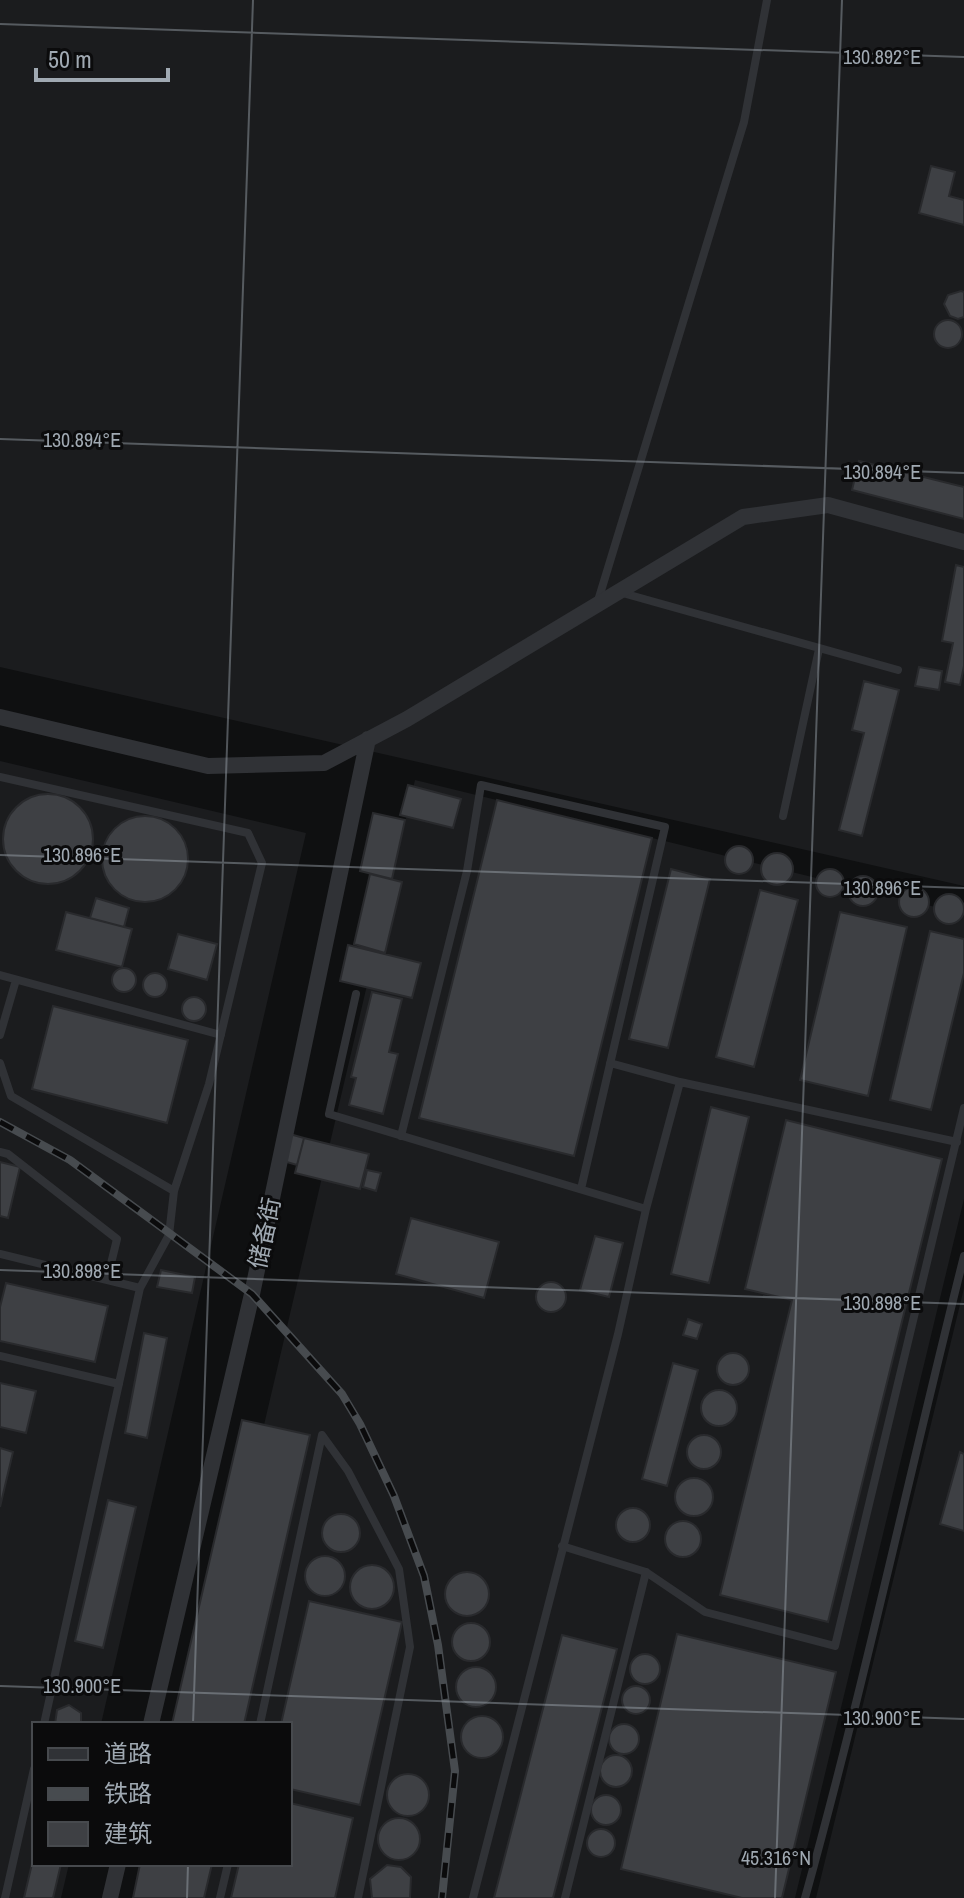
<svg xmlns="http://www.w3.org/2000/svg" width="964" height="1898" font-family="'Archivo Narrow','Noto Sans SC',sans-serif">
<rect width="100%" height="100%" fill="#0f1011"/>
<path fill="#1b1c1e" d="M0,0H964V886L0,667Z
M0,761L306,833L101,1724H34V1864H69L61,1898H0Z
M415,780L964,914V1199L795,1898H154L161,1864H290V1724H194Z
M964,1288V1898H816Z"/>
<path fill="#3e4044" stroke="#292a2d" stroke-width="2" d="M931,166L955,172L949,196L964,200V225L919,213Z
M961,291L964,292V317L958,319L950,316L944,304L948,295Z
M934 334a14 14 0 1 1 28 0a14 14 0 1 1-28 0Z
M859,461L964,487V519L852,490Z
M956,565L964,567V666L960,685L945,682L953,643L942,641Z
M919,667L942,671L939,690L915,686Z
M864,681L899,690L862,836L839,830L864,733L852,730Z
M408,785L461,799L453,828L400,815Z
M3 839a45 45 0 1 1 90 0a45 45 0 1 1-90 0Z
M497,800L652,838L574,1156L419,1118Z
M373,813L405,820L392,879L360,871Z
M102 859a43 43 0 1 1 86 0a43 43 0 1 1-86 0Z
M725 860a14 14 0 1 1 28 0a14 14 0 1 1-28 0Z
M761 869a16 16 0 1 1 32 0a16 16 0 1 1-32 0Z
M671,869L710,879L668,1048L629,1039Z
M816 883a14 14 0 1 1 28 0a14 14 0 1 1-28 0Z
M370,874L402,882L385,953L354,944Z
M848 891a15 15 0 1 1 30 0a15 15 0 1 1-30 0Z
M899 902a15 15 0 1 1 30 0a15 15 0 1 1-30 0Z
M760,890L798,900L754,1067L716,1057Z
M934 909a15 15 0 1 1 30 0a15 15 0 1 1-30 0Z
M96,898L129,908L124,927L90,918Z
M66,912L132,929L122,967L56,950Z
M840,912L907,927L868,1096L800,1080Z
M930,931L964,939V973L931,1110L890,1100Z
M178,934L217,944L207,980L168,969Z
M348,945L421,963L412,998L340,981Z
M112 980a12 12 0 1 1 24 0a12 12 0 1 1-24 0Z
M143 985a12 12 0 1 1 24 0a12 12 0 1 1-24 0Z
M372,992L402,999L389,1052L398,1054L383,1114L349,1105L356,1078L351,1077Z
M182 1009a12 12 0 1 1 24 0a12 12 0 1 1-24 0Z
M53,1006L188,1040L167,1123L32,1089Z
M711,1107L749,1117L709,1283L671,1274Z
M786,1120L942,1159L828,1622L720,1595L792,1300L745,1289Z
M286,1133L304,1138L297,1165L280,1160Z
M304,1138L369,1154L360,1189L295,1173Z
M0,1162L20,1167L8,1218L0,1216Z
M367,1170L381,1173L376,1191L363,1187Z
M411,1218L499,1242L484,1298L396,1274Z
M595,1236L623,1243L609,1297L580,1290Z
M161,1270L195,1277L192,1293L157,1287Z
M536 1297a15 15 0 1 1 30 0a15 15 0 1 1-30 0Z
M6,1283L108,1306L95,1362L0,1341V1307Z
M688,1319L702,1324L697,1339L683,1335Z
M144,1333L167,1338L147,1438L125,1433Z
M717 1369a16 16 0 1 1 32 0a16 16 0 1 1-32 0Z
M673,1363L698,1370L667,1486L642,1479Z
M0,1383L36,1391L26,1433L0,1427Z
M701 1408a18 18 0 1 1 36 0a18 18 0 1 1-36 0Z
M242,1420L310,1435L244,1724H172Z
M687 1452a17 17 0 1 1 34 0a17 17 0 1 1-34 0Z
M0,1448L13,1452L0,1507Z
M960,1452L964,1454V1531L940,1524Z
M675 1497a19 19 0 1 1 38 0a19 19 0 1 1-38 0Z
M108,1500L136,1507L103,1648L75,1641Z
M616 1525a17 17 0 1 1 34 0a17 17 0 1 1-34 0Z
M322 1533a19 19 0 1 1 38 0a19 19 0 1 1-38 0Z
M665 1539a18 18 0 1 1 36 0a18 18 0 1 1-36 0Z
M305 1576a20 20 0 1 1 40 0a20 20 0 1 1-40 0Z
M350 1587a22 22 0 1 1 44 0a22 22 0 1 1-44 0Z
M445 1594a22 22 0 1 1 44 0a22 22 0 1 1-44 0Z
M309,1601L402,1622L360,1805L290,1789V1724H281Z
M452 1642a19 19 0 1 1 38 0a19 19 0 1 1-38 0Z
M677,1634L836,1672L782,1898H742L621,1869Z
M562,1635L617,1649L553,1898H494Z
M630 1669a15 15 0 1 1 30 0a15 15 0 1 1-30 0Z
M456 1687a20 20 0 1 1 40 0a20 20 0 1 1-40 0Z
M622 1700a14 14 0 1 1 28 0a14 14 0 1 1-28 0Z
M69,1705L81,1713V1724H55L57,1710Z
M461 1737a21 21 0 1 1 42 0a21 21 0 1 1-42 0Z
M609 1739a15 15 0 1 1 30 0a15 15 0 1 1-30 0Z
M600 1771a16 16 0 1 1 32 0a16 16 0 1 1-32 0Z
M387 1795a21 21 0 1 1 42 0a21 21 0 1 1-42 0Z
M591 1810a15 15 0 1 1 30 0a15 15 0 1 1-30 0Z
M290,1803L353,1818L335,1898H231L239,1864H290Z
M378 1839a21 21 0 1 1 42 0a21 21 0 1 1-42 0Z
M587 1843a14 14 0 1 1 28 0a14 14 0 1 1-28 0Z
M34,1855V1864H61L53,1898H24Z
M140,1864H212L204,1898H133Z
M387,1865L401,1867L411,1877L410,1898H372L370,1879Z"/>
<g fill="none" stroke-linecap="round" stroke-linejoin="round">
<path stroke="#303236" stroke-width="8" d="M619,592L898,670
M597,604L744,122L767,0
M0,777L248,833L262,863L209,1084L174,1191L169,1235L140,1288L44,1724
M783,816L819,649
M0,975L221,1035
M356,994L329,1114L646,1209L618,1334L473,1898
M0,1035L16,980
M0,1063L11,1096L174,1191
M610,1063L680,1082
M401,1136L467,871L481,785L665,827L581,1189
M0,1152L8,1154L117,1239L107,1280
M646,1209L680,1082L957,1142
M0,1254L140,1288
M0,1356L119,1384
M562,1546L646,1572L705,1612L835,1646L964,1108
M260,1724L322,1435L348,1471L399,1569L410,1647L358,1898
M5,1898L34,1769
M220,1898L228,1864
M565,1898L646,1572
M805,1898C864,1686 910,1470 964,1256"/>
<path stroke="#303236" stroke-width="16" d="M0,717L208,766L324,763L407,719L743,517L828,505L964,542
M151,1724L252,1294L368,739
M110,1898L118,1864"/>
<defs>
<path id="rail" d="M0,1122L70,1160L252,1294L342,1394L360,1424L394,1496L424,1576L438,1645L455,1771L442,1898"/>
</defs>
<use href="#rail" stroke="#474b4f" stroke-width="8"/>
<use href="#rail" stroke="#0b0b0c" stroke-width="5" stroke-dasharray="15" stroke-linecap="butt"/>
</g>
<path fill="none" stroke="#a0a9b2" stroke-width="2" stroke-opacity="0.45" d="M0,24L964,57M0,439L964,473M0,855L964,888M0,1270L964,1304M0,1686L964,1719M193,1724L253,0M187,1898L188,1864M775,1898L842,0"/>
<g text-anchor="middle" stroke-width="6" stroke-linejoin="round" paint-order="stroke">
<g font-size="24" fill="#a0a9b2" stroke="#0b0b0c">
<text transform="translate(265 1233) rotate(-78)" y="8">储备街</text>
</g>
</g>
<g font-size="20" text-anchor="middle" fill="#a0a9b2" stroke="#0b0b0c" stroke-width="6" stroke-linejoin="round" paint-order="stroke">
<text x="882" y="64">130.892°E</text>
<text x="82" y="447">130.894°E</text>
<text x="882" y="479">130.894°E</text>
<text x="82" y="862">130.896°E</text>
<text x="882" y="895">130.896°E</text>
<text x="82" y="1278">130.898°E</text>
<text x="882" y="1310">130.898°E</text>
<text x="82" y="1693">130.900°E</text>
<text x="882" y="1725">130.900°E</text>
<text x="776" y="1865">45.316°N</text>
</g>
<rect x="32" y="1722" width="260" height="144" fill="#0b0b0c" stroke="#474a4e" stroke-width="2"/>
<rect x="48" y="1748" width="40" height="12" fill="#303236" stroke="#474a4e" stroke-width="2"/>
<text x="104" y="1762" font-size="24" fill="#a0a9b2">道路</text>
<rect x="48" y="1788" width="40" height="12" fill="#474b4f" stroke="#474a4e" stroke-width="2"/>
<text x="104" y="1802" font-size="24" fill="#a0a9b2">铁路</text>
<rect x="48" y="1822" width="40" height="24" fill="#3e4044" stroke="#474a4e" stroke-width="2"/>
<text x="104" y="1842" font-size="24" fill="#a0a9b2">建筑</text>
<path d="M36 68v12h132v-12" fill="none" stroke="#a0a9b2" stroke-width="4"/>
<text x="48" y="68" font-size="24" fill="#a0a9b2" stroke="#0b0b0c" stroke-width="6" paint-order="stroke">50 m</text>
</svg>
